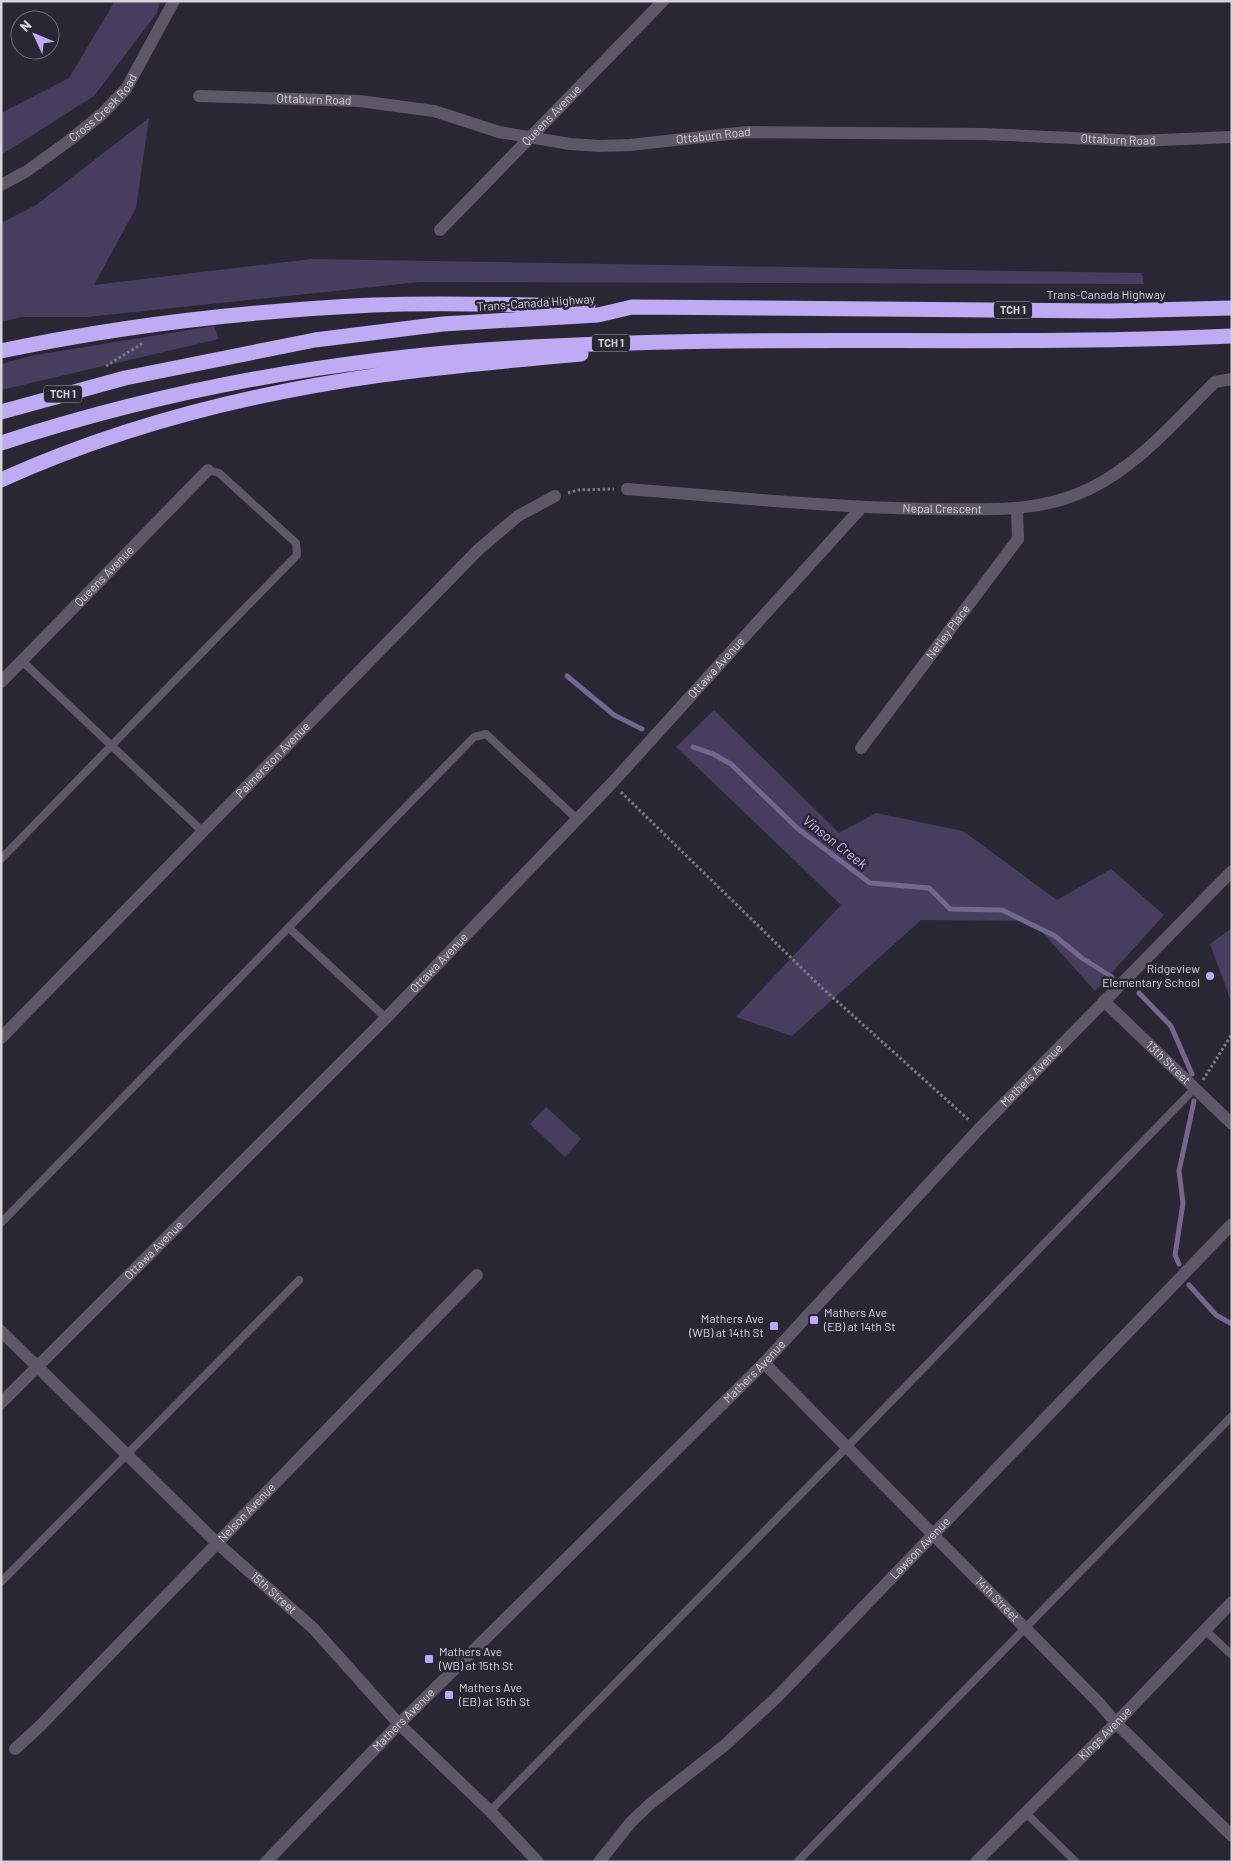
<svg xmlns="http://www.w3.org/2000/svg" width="1233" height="1863" font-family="Barlow,sans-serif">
<rect width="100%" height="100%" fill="#2a2735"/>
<path fill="#463d5f" d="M115,1H160L157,13L94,96L1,155V113L69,78Z
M149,118L136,208L94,285L311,259L1142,273L1144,284L420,282L87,317H21L1,322V223L36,205Z
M214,326L219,339L1,390V364L30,356Z
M714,710L839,833L876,813L963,831L1057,900L1111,869L1164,915L1095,991L1032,921L921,920L792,1036L736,1017L841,905L676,747Z
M1232,928V1004L1210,944Z
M546,1107L581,1139L565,1157L530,1124Z"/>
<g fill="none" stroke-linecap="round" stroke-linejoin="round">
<path stroke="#72678e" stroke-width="5" d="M567,676L614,715L642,729
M693,747L713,754L731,764L797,828L870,883L929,888L950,909L1002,910L1055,936L1082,958L1112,977
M1139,993L1171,1026L1192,1074
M1179,1264L1175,1255L1183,1203L1179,1171L1194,1101
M1189,1285L1216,1315L1232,1324"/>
<path stroke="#7e7b87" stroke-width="3" stroke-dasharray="2.5 2.5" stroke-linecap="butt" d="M106,366L143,343
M568,493L578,490L614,489
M621,792L819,985L969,1120
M1203,1080L1232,1034"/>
<path stroke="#5c5868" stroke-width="8" d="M22,661L203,832
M1,859L297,555L296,543L219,473L208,470
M289,928L386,1018
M1,1223L474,737L486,734L577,819
M1,1582L299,1280
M1205,1630L1232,1655
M490,1811L846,1448L1194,1089
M1026,1813L1076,1862
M797,1862L1232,1416"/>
<g stroke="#5c5868" stroke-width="12">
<path id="s1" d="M199,96L359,101L434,111L499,132L570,144L600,146L630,145L747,132L983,134L1138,141L1232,137"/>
<path id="s2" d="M440,230L663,1"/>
<path id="s3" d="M627,489C728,497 828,507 929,509C984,509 1038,514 1089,489C1139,465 1176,420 1215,382L1232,379"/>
<path id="s4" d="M1,682L208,470"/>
<path id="s5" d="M861,748L1018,539L1017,509"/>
<path id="s6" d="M1104,1001L1232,1124"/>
<path id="s7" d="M1,1038L479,549L518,516L555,496"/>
<path id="s8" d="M764,1363L1100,1704L1116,1723L1232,1836"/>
<path id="s9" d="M1,1403L386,1018L612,783L861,508"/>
<path id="s10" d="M15,1749L40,1726L477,1275"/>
<path id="s11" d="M599,1862L631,1822L650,1804L725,1745L777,1697L1232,1224"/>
<path id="s12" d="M976,1862L1116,1723L1232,1602"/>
</g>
<g stroke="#5c5868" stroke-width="12">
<path id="s13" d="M1,185L27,171L70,140L102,114L126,89L174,1"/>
<path id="s14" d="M266,1862L399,1724L764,1363L979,1129L1232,871"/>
</g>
<path stroke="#5c5868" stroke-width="12" id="s15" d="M1,1331L217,1543L313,1628L399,1724L490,1811L538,1862"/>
<path stroke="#beabf4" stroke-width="15" d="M1,351C123,325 249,311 373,305C445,302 517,305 588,306
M1,412L125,378L315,340L443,324L598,315L632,307L1109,311L1232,308
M1,443C167,389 341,358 515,348C754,333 993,347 1232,336
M1,480C120,426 252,393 381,375C447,366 514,360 581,354"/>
</g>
<g fill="#bda9f5" stroke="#2a2735" stroke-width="2">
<circle cx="1210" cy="976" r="5"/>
<rect x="809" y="1315" width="10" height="10" rx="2.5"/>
<rect x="769" y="1321" width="10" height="10" rx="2.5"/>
<rect x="424" y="1654" width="10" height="10" rx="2.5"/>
<rect x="444" y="1690" width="10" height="10" rx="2.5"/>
</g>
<g text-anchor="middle" stroke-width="5" stroke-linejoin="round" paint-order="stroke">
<g fill="#2a2735" stroke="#a29faa" stroke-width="1">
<rect x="994" y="301.5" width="38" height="17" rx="4"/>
<rect x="592" y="334.5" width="38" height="17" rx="4"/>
<rect x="44" y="385.5" width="38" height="17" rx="4"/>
</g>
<g font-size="11" font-weight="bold" fill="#d5d3dc">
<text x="1013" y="314">TCH 1</text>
<text x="611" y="347">TCH 1</text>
<text x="63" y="398">TCH 1</text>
</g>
<g font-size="12" fill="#d5d3dc" stroke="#2a2735">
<text dy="4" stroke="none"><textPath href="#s1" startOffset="115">Ottaburn Road</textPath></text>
<text dy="4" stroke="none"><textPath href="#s13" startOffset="129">Cross Creek Road</textPath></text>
<text dy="4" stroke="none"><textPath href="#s2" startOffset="160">Queens Avenue</textPath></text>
<text dy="4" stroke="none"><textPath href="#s1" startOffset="520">Ottaburn Road</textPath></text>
<text dy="4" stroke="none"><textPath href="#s1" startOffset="925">Ottaburn Road</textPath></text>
<text x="1106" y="299">Trans-Canada Highway</text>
<text transform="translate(536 303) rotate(-4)" y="4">Trans-Canada Highway</text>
<text dy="4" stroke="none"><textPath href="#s3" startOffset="316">Nepal Crescent</textPath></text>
<text dy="4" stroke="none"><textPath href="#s4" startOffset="148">Queens Avenue</textPath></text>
<text dy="4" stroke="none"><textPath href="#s5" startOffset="145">Netley Place</textPath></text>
<text dy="4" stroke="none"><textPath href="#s9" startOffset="1026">Ottawa Avenue</textPath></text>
<text dy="4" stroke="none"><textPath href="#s7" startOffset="389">Palmerston Avenue</textPath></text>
<text dy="4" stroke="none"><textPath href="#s9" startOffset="621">Ottawa Avenue</textPath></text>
<text dy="4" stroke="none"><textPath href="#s6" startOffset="89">13th Street</textPath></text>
<text dy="4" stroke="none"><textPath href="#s14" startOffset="1098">Mathers Avenue</textPath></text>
<text dy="4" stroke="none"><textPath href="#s9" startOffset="216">Ottawa Avenue</textPath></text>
<text dy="4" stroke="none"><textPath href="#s14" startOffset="692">Mathers Avenue</textPath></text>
<text dy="4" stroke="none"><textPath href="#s10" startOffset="331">Nelson Avenue</textPath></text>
<text dy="4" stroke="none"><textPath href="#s11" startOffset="450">Lawson Avenue</textPath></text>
<text dy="4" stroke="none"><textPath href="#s15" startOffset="378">15th Street</textPath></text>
<text dy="4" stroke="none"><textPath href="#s8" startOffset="332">14th Street</textPath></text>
<text dy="4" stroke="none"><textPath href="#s14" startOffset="198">Mathers Avenue</textPath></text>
<text dy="4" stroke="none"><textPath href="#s12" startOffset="182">Kings Avenue</textPath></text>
</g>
<g font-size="12" fill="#d5d3dc" stroke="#2a2735" text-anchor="start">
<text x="1200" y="973" text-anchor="end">Ridgeview<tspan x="1200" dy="14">Elementary School</tspan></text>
<text x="824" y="1317">Mathers Ave<tspan x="824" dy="14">(EB) at 14th St</tspan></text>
<text x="764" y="1323" text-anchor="end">Mathers Ave<tspan x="764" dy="14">(WB) at 14th St</tspan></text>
<text x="439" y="1656">Mathers Ave<tspan x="439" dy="14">(WB) at 15th St</tspan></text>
<text x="459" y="1692">Mathers Ave<tspan x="459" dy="14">(EB) at 15th St</tspan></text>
</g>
<g font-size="14" font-style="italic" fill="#c9b8fc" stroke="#2a2735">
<text transform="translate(835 842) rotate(38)" y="5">Vinson Creek</text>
</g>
</g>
<rect width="1233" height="1863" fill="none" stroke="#d5d3dc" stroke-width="5"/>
<g transform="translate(35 35) rotate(314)"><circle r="24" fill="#2a2735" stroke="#6e6c78"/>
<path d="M0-4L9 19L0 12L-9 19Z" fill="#bda9f5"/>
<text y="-8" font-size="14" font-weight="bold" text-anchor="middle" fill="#d5d3dc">N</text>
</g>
</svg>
